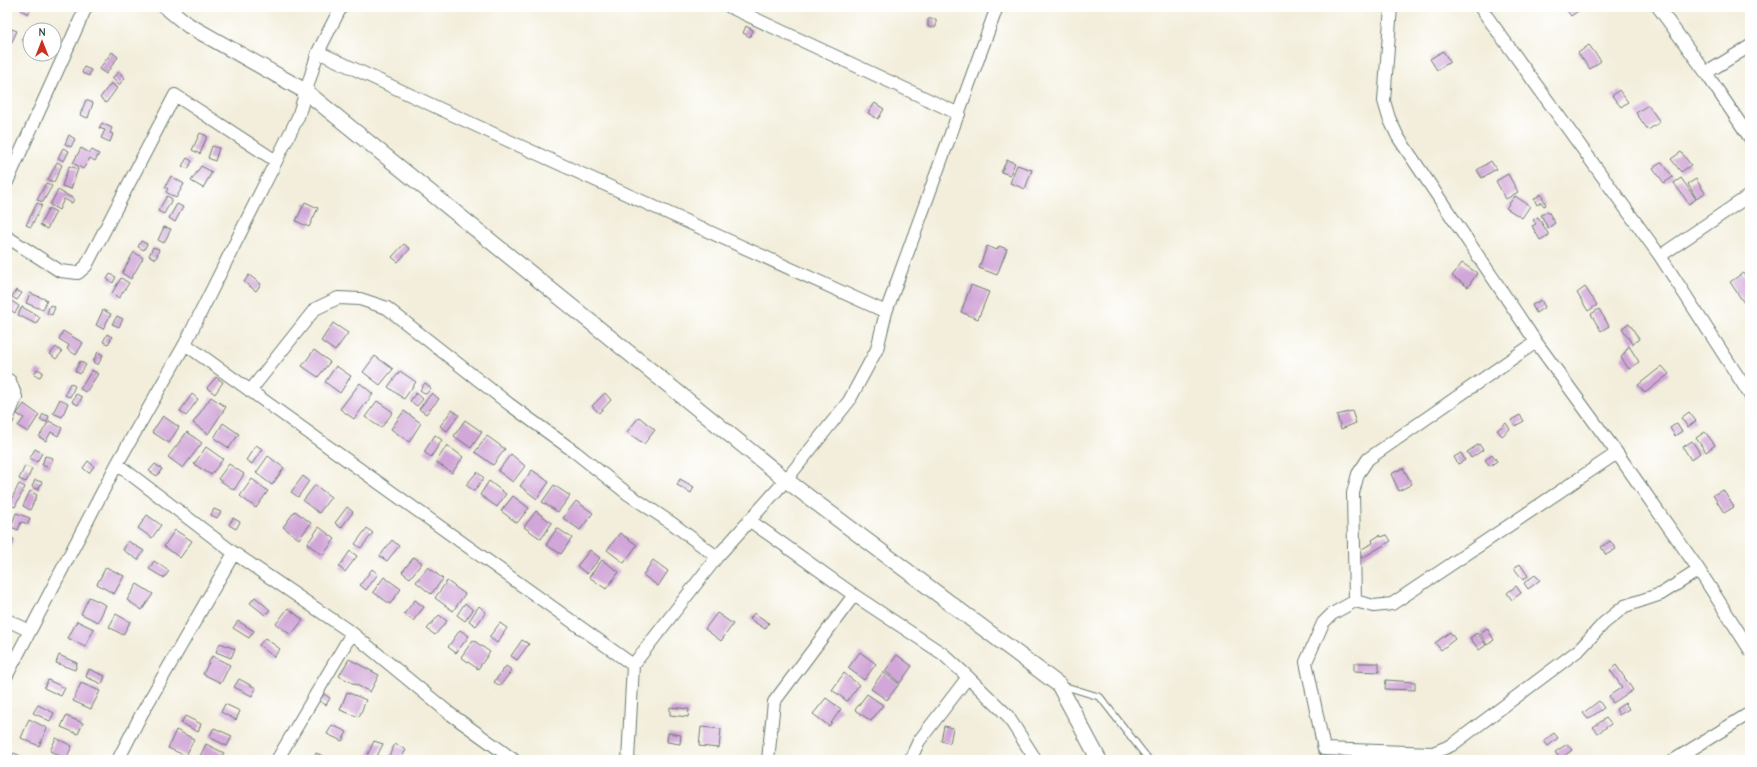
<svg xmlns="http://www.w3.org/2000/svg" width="1757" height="767" font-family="'Comic Neue',sans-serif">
<rect width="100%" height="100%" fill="#fff"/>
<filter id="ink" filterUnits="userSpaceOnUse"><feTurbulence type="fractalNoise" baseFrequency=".025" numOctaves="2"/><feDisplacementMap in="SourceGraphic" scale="8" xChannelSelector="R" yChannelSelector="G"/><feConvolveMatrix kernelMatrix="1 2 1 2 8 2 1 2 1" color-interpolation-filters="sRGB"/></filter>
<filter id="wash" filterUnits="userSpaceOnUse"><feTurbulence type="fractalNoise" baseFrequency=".012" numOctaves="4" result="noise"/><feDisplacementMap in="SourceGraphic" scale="16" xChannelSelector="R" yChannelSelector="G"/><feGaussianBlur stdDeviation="0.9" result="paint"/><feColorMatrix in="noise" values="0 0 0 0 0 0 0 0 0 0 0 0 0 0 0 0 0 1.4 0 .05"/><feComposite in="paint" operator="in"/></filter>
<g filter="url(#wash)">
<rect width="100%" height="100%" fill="#f3eedb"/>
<g id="blocks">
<path fill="#d1a6d8" d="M23,7L31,9L28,14L21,10Z
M1564,7H1584L1571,16Z
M928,19H936V27H928Z
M746,26L753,30L750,37L743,33Z
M12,29L17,31L11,44L7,42V39Z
M26,34L30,37V44L22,39Z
M1589,45L1601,61L1590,69L1578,53Z
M1443,51L1450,62L1437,70L1430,59Z
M112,52L118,57L106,74L99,69Z
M84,67L91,70L89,76L82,73Z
M119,72L125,78L119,85L112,78Z
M111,83L117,88L106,103L100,98Z
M1619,90L1628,102L1621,107L1612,96Z
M86,100L93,103L88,118L80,115Z
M875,103L884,109L878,119L868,113Z
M1648,105L1660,122L1648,130L1636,113Z
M102,123L112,128L110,133L113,134L110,142L101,138L105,130L99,128Z
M200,133L207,136L200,154L192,150Z
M69,135L75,139L71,147L65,144Z
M212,146L219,148L215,161L208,158Z
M63,148L69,151L64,161L58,158Z
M81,148L90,153L92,150L99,154L95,161L90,158L83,169L73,163Z
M1681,152L1691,165L1681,172L1671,159Z
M187,158L192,161L188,169L182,166Z
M1007,160L1015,163L1010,175L1001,172Z
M1491,161L1496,169L1482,178L1477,170Z
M57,162L62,165L54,182L48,180Z
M1662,162L1673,177L1664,183L1653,168Z
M1017,165L1032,170L1025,189L1010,183Z
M69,166L78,169L71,189L62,186Z
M201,166L212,172L203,188L191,181Z
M1508,174L1518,192L1506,199L1496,181Z
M171,176L184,184L176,198L166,192L168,189L165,187Z
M1681,178L1696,199L1689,204L1674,183Z
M1696,179L1705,193L1696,198L1688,184Z
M46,183L52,186L43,202L37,200Z
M58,190L74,199L72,203L64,199L59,210L50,205Z
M1541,194L1546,205L1544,206L1541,202L1537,205L1534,199Z
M167,196L172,199L164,214L158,211Z
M1515,196L1530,206L1522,218L1506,208Z
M305,202L318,208L309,227L296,221Z
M37,203L42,205L31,227L26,225Z
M177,204L183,207L175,222L169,218Z
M49,208L56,212L47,229L40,225Z
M1548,211L1555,223L1548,228L1541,215Z
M1538,217L1549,235L1540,240L1532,226L1536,224L1533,220Z
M164,227L171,229L164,243L158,240Z
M141,241L147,244L144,250L138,247Z
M404,244L410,249L398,262L392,257Z
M987,246L997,250L999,246L1007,249L997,275L979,268Z
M153,247L159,249L156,259L149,256Z
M134,252L143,258L131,279L122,273Z
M1462,263L1477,273L1468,287L1452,276Z
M1743,273L1750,283V298L1744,303L1730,282Z
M110,274L116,277L113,283L107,279Z
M249,275L261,284L256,291L244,282Z
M121,278L129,283L119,298L112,293Z
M971,285L989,292L978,319L961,312Z
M1585,287L1597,305L1588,311L1577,293Z
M16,290L22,293L17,300L12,297Z
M30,293L47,300L43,310L26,303Z
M7,298L19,306L15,313L7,308Z
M1541,300L1545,307L1536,313L1532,305Z
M50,305L55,307L52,315L47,313Z
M22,307L40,317L36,324L18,315Z
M1599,309L1609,326L1601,331L1591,314Z
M103,310L111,314L103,329L96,325Z
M117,316L123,319L119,327L112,324Z
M333,323L348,333L335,351L321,341Z
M1629,323L1639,339L1632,344L1622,328Z
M63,331L83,343L76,355L67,349L69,345L59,339Z
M107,334L112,337L108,344L103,342Z
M1629,346L1639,362L1629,369L1621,358Z
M56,347L62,352L56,359L50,354Z
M314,350L330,362L318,377L302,366Z
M98,352L103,355L98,365L93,362Z
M375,356L393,369L380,385L363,372Z
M80,361L86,365L80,374L75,371Z
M336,366L351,376L340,393L325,382Z
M1662,366L1669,374L1645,393L1638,385Z
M37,369L43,372L40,377L34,375Z
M92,370L98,374L86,392L80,389Z
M400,371L416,382L404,399L388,387Z
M216,377L223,382L215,394L207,388Z
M70,383L75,386L70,397L65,395Z
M360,383L373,394L354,419L340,409Z
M425,383L431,388L426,394L420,390Z
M416,393L423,399L417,406L410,401Z
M432,393L439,399L426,414L419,409Z
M605,393L611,400L599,413L592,406Z
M76,394L82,397L78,405L72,402Z
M192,394L198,399L186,416L180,411Z
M211,397L226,407L208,434L193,423Z
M60,399L68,403L62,417L53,413Z
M377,401L393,412L381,428L365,417Z
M24,404L39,415L28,432L18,426L24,418L17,414Z
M452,410L459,415L447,431L440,426Z
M404,411L421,423L409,442L391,429Z
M1352,411L1356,423L1341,429L1337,415Z
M1689,412L1696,421L1688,427L1681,418Z
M43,414L49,416L47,422L40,420Z
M1520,415L1524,421L1515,426L1511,420Z
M163,416L179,427L169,443L152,432Z
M639,417L655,430L644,444L627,432Z
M465,420L482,432L471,448L454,436Z
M49,421L62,428L58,436L51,432L46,441L39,437Z
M223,423L239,434L229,448L214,438Z
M1506,423L1510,429L1502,436L1497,430Z
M1677,423L1682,431L1675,436L1670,428Z
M187,432L202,443L183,468L168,457Z
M1705,432L1715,445L1706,452L1696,438Z
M435,435L442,440L431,457L424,452Z
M487,436L505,449L493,465L475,452Z
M1692,441L1700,453L1691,460L1683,447Z
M1479,444L1483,450L1471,458L1467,452Z
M256,445L262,449L252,464L246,460Z
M447,445L463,457L452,473L436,462Z
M206,447L223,459L211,475L194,464Z
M35,449L42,453L37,462L30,458Z
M1461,453L1465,460L1458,464L1454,457Z
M511,454L525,466L513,482L498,471Z
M1492,454L1497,461L1490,466L1485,460Z
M45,456L53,458L49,468L42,465Z
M268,456L284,468L272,485L256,473Z
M88,461L94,466L89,473L83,468Z
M155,464L162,469L157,476L149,471Z
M229,464L244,474L234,490L218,479Z
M25,466L32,469L26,482L19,479Z
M1403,468L1412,484L1399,491L1391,474Z
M532,470L549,482L537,499L520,486Z
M477,472L484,478L474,491L466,485Z
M303,476L309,481L298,497L291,492Z
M252,479L268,491L256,508L240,496Z
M680,479L694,487L691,493L677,485Z
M35,480L42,482L38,490L32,487Z
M489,481L506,494L497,507L480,495Z
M19,484L25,487L15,507L9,504Z
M315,485L331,497L319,513L303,501Z
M554,485L570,496L558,512L542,502Z
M1723,490L1734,507L1724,513L1713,495Z
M30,491L37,495L30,510L23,506Z
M513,496L529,508L517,523L501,511Z
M576,501L593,513L580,530L563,518Z
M347,507L353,512L341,528L335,523Z
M214,509L221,512L217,518L211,515Z
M295,511L311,523L299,539L283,527Z
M536,511L552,523L541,539L524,527Z
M16,513L30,518L28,524L21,522L18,530L11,527Z
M147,515L161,525L152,538L138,528Z
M233,518L240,522L236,529L229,525Z
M319,527L335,539L323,555L307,544Z
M367,528L373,533L361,548L355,544Z
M557,528L572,538L561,554L546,545Z
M175,530L192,541L180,558L164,546Z
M620,533L637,545L624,563L607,550Z
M1380,535L1381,537L1387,535L1391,541L1362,558L1358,551L1373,543L1372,540Z
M7,536L14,539L10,548L7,547Z
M392,540L399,546L387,561L380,556Z
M128,541L144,551L138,560L123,550Z
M1610,541L1616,549L1606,555L1601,547Z
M590,550L600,558L587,574L577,566Z
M350,551L357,556L345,572L339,567Z
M414,557L422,563L410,578L402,572Z
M602,560L619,572L606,589L589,577Z
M653,560L668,571L658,586L643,575Z
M154,561L169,571L164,578L149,569Z
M1520,564L1528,576L1523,580L1514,568Z
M106,567L124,576L114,594L97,584Z
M428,567L443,579L431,594L416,582Z
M372,569L378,574L366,590L360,585Z
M1535,575L1540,580L1528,589L1524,583Z
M384,577L401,589L390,604L373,592Z
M447,581L465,594L453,611L435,598Z
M137,584L153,594L142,610L127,600Z
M1516,586L1521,593L1512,600L1507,593Z
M89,597L106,605L98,622L81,614Z
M255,597L270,610L265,615L250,603Z
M415,600L424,607L413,621L404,614Z
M465,603L473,610L465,621L457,615Z
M479,606L486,612L476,626L469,621Z
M288,608L303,620L291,635L276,624Z
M717,613L733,624L721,641L705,629Z
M754,613L769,623L765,629L750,619Z
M116,614L130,622L123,635L109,627Z
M439,615L447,621L435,635L427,629Z
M77,621L94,629L85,647L68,638Z
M238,621L254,631L249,638L233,628Z
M500,623L507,628L497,643L489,637Z
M1487,628L1494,640L1487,645L1480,633Z
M460,630L469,636L456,653L448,647Z
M1450,632L1455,639L1441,650L1435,643Z
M1477,633L1486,645L1479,650L1470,638Z
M265,638L280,649L274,657L259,645Z
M473,640L490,652L478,669L461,657Z
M522,640L529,644L517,660L511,656Z
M220,643L235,649L231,658L216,652Z
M860,652L876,664L864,680L848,668Z
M59,655L77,663L75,670L56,663Z
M897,655L912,666L900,683L885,671Z
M212,656L230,665L221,683L203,674Z
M349,659L379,675L370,692L339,676Z
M1354,663H1379V672L1354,671Z
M1616,665L1633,690L1613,703L1609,696L1622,687L1610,670Z
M506,666L512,670L500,686L494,682Z
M89,669L105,676L102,684L86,677Z
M883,672L899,684L887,700L871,689Z
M844,673L859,685L847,701L832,690Z
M239,679L256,688L252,696L234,687Z
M48,680L65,688L61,696L44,688Z
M1386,680L1415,682V690L1385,689Z
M81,683L100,691L91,709L73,701Z
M347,692L366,700L359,717L340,710Z
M324,694L330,698L326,705L319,701Z
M867,694L883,705L871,721L855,710Z
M826,698L841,709L829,726L813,714Z
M1599,701L1604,708L1588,719L1583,713Z
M1625,703L1629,709L1619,715L1616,709Z
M225,704L240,711L236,720L221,712Z
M38,705L54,713L50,721L33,713Z
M670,707L689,709L688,717L670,715Z
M66,716L83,723L78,734L61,727Z
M185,716L201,724L198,732L181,723Z
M1606,718L1611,724L1598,733L1593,727Z
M29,719L47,728L39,746L21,738Z
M332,725L347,732L342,741L327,734Z
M944,726L953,728L950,743L941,741Z
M701,727L721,729L719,748L699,746Z
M214,728L232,736L227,746L209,737Z
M176,730L194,739L186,756L168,748Z
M668,733L681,735L680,744L667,742Z
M1554,733L1558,738L1548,746L1544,741Z
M56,738L72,746L66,759L50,751Z
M374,741L383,744L375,760H371L366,758Z
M206,744L224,753L220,760H198Z
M395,744L406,750L400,760H387Z
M1567,744L1572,750L1560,759L1555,752Z
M14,753L28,760H10Z
M316,753L331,760H313Z"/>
</g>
</g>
<g filter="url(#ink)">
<use href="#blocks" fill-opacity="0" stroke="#697b6e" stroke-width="1"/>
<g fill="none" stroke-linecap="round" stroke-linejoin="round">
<defs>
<path id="service" d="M1061,685L1100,697L1149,760"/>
<path id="minor" d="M730,7L959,114
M1391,7L1384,101L1389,118L1398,137L1536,342L1617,453L1699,570L1750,650
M1480,7L1660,256L1750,395
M1658,7L1706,73L1750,138
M318,52L507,140L886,312
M1706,73L1750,46
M7,182L86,7
M7,237L60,271L78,273L86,266L175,95L276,161
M1660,256L1750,195
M1536,342L1368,459L1358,474L1353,493L1355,601L1374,606L1392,604L1617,453
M185,344L633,665
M7,379L10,381L16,397L7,420
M250,391L315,309L338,298L360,299L387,308L509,404L575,452L628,494L673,524L717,557
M117,464L234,553L352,633L449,713L514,760
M749,520L854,595L943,654L968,677
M1355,601L1332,614L1323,623L1306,662L1324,749L1433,753L1452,745L1580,649L1604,623L1625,606L1661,594L1699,570
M7,620L30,631
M7,675L117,464L185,344L298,117L318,52L341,7
M118,760L141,715L234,553
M277,760L352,633
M628,760L633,665L717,557L786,480L849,401L877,349L886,312L997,7
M768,760L774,702L854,595
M910,760L919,741L968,677L1007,715L1036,760
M1674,760L1750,713"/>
<path id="tertiary" d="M166,7L188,25L305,91L786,480L1059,685L1099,760"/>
</defs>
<use href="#service" stroke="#697b6e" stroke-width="8"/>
<use href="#minor" stroke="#697b6e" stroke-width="14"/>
<use href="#tertiary" stroke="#697b6e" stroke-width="17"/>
<use href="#service" stroke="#fff" stroke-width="6"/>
<use href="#minor" stroke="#fff" stroke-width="12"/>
<use href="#tertiary" stroke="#fff" stroke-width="15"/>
</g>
</g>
<rect width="1757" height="767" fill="none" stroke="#fff" stroke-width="24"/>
<g transform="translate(42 42)"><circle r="19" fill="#ffffff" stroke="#a5b1ae"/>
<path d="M0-3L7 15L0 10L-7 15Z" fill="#c8321e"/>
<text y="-6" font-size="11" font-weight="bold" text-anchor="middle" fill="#1f3d34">N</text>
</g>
</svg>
